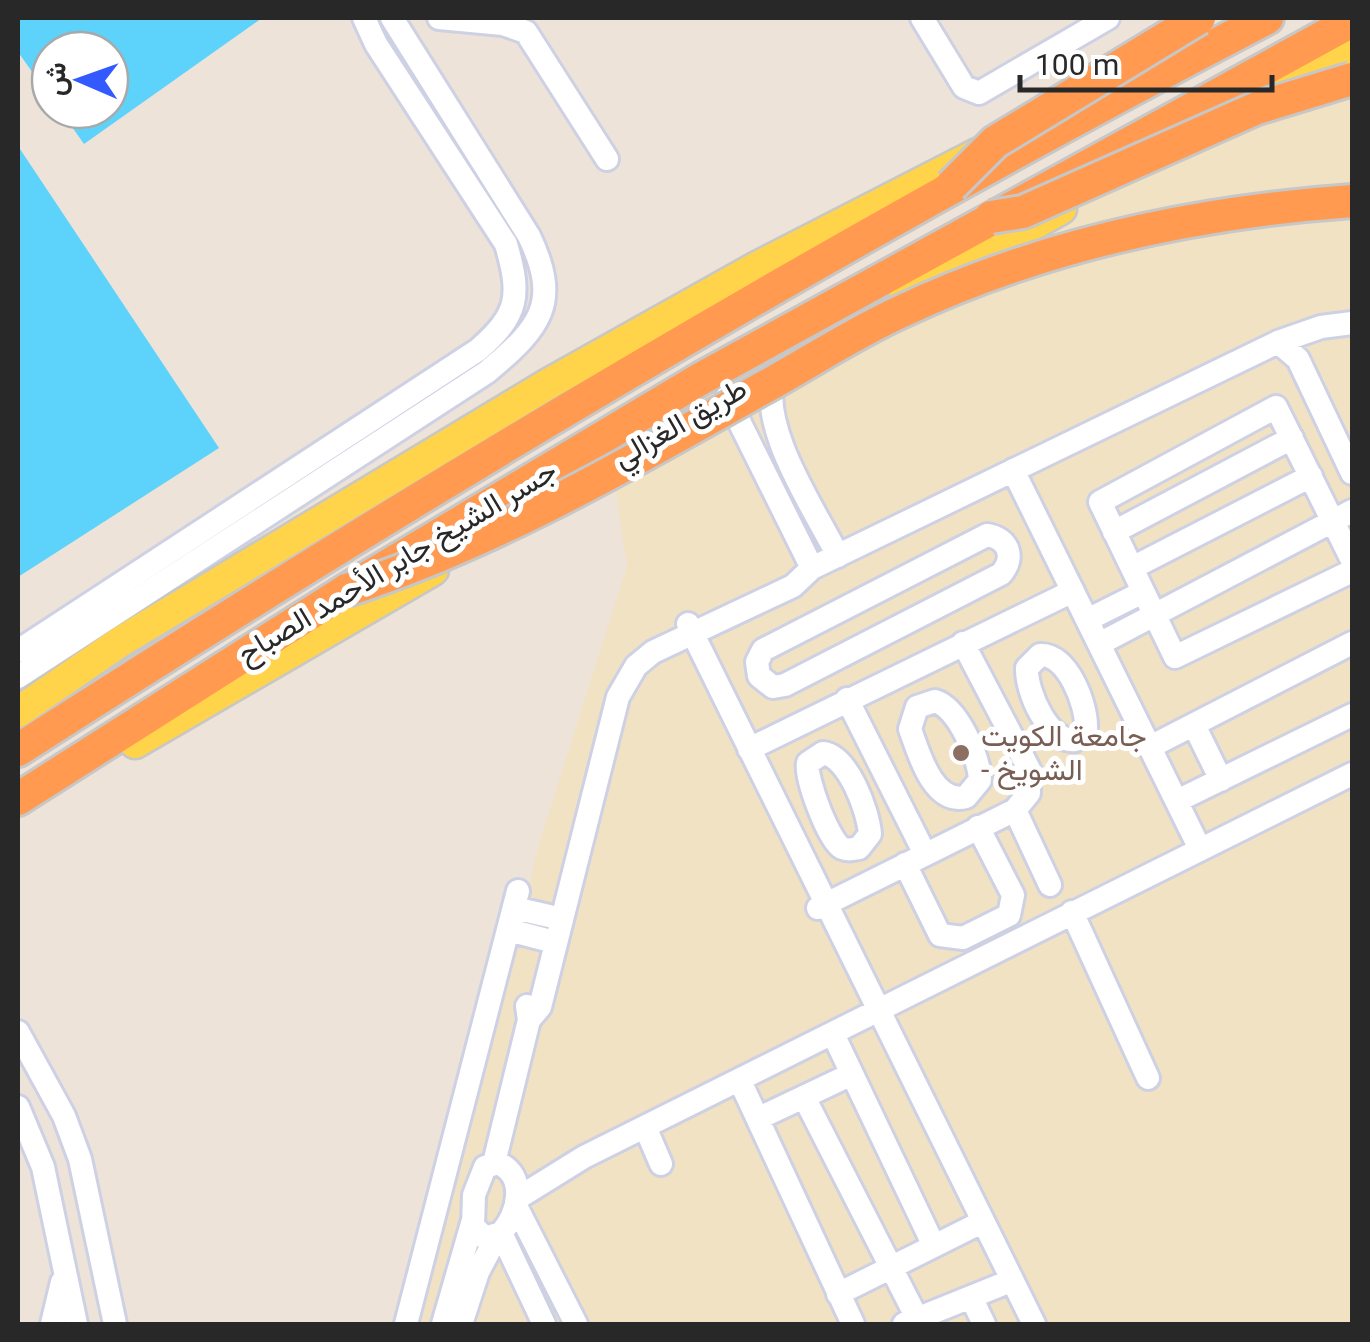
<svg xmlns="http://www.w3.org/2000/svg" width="1370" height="1342" font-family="Roboto,Vazirmatn,sans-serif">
<rect width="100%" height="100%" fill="#ede3d8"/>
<path fill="#f1e2c4" d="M1352,18V1324H415L540,841L627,566L604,413Z"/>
<path fill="#5dd3fc" d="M18,18H262L84,144L60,110H110V50H50V97L18,52Z
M18,146L219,448L18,577Z"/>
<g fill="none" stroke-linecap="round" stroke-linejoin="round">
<defs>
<path id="minor" d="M439,18L503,24L526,32L607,159
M922,18L964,87L979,93L1108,18
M1278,342L1298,359L1352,473
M774,375C758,427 814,508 838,556
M727,397L812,568
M1013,470L1200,849
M1114,532L1292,438
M987,535C1008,538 1016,557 1001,574L785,685L773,687L759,676L757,662L763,650Z
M1352,560L1276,407L1100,502L1175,657L1352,571
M1132,568L1311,476
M1087,620L1143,592
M688,624L1034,1324
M1099,644L1352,511
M18,651L478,350C519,314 521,296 506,244L376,44L364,18
M1040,655C1067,653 1087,704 1086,728L1075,740C1049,743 1026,692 1027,668Z
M18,677L487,372C541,327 561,303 529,236L392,18
M847,699L925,854
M935,701C958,708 979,757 980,780L966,797C933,805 919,754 910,729L917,707Z
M1194,725L1221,780
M1150,747L1352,643
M749,749L1073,591
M823,753C848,756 868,810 870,834L859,848C852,849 849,851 842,848C828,840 805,777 808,763Z
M1177,801L1352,715
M1015,810L1050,885
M905,864L940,935L963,938L1009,915L1013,895L978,827
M514,908L549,916
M818,908L1015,810L1029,793V769L963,643
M1072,912L1148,1078
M508,930L543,939
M529,1020L540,1007L618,697L636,666L653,652L793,586L812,568L1278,342L1321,327L1352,323
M18,1032L64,1116L80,1159L115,1324
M833,1034L934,1246
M740,1081L853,1324
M804,1097L920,1324
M18,1107L43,1167L76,1324
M759,1118L852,1074
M646,1129L661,1164
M494,1163L529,1020L527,1006
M498,1163C527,1175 519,1214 501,1233L485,1238L473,1226L474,1195L485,1167Z
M518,1198L584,1157L1352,774
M517,1208L576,1324
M501,1233L544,1324
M838,1294L974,1226
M971,1297L984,1324
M52,1324L62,1282
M406,1324L518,891
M443,1324L473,1220
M461,1324L478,1272L497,1236
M904,1324L1003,1284"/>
<path id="major" d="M1264,97L1352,48
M905,296L1061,209
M18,712L120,642L548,384L757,267L977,154
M135,743L433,570"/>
<path id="highway" d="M18,750C426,488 837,242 1267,18
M18,799L347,590L702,378L1352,21"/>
</defs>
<use href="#minor" stroke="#cdd1e3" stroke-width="28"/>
<use href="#major" stroke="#c7c7c7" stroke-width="35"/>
<use href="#highway" stroke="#c7c7c7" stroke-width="38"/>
<use href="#minor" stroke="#fff" stroke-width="22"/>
<use href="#major" stroke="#ffd34a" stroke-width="30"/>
<use href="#highway" stroke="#ff9a50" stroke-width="32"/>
<defs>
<path id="highway-bridge" d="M951,186L995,142L1199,18
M991,217L1023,212L1257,108L1352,79
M347,590C492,543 628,464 761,389C807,364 852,334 900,312C1041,245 1197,212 1352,201"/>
</defs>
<use href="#highway-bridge" stroke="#c7c7c7" stroke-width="38" stroke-linecap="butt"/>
<use href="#highway-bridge" stroke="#ff9a50" stroke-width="32"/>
</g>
<circle fill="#8d6e63" stroke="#fff" stroke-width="4" cx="961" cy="753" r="10"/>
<g text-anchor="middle" stroke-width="10" stroke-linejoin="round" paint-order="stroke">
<g font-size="30" fill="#282828" stroke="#fff">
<text transform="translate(680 423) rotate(-30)" y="10">طريق الغزالي</text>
<text transform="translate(397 562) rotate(-31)" y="10">جسر الشيخ جابر الأحمد الصباح</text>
</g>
<g font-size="30" fill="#785e54" stroke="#fff" text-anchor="start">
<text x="981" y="746">جامعة الكويت<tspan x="981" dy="34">- الشويخ</tspan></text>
</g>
</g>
<rect width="1370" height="1342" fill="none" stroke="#282828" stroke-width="40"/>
<g transform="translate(80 80) rotate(272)"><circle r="48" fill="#ffffff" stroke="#a9a9a9" stroke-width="2.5"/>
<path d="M0-8L18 38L0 25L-18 38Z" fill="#325aff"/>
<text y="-15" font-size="28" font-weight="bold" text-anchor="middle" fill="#282828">ش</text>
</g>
<path d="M1020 75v15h252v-15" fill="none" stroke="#282828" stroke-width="5"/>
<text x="1035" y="75" font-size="30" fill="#282828" stroke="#ffffff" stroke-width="8" paint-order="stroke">100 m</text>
</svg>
